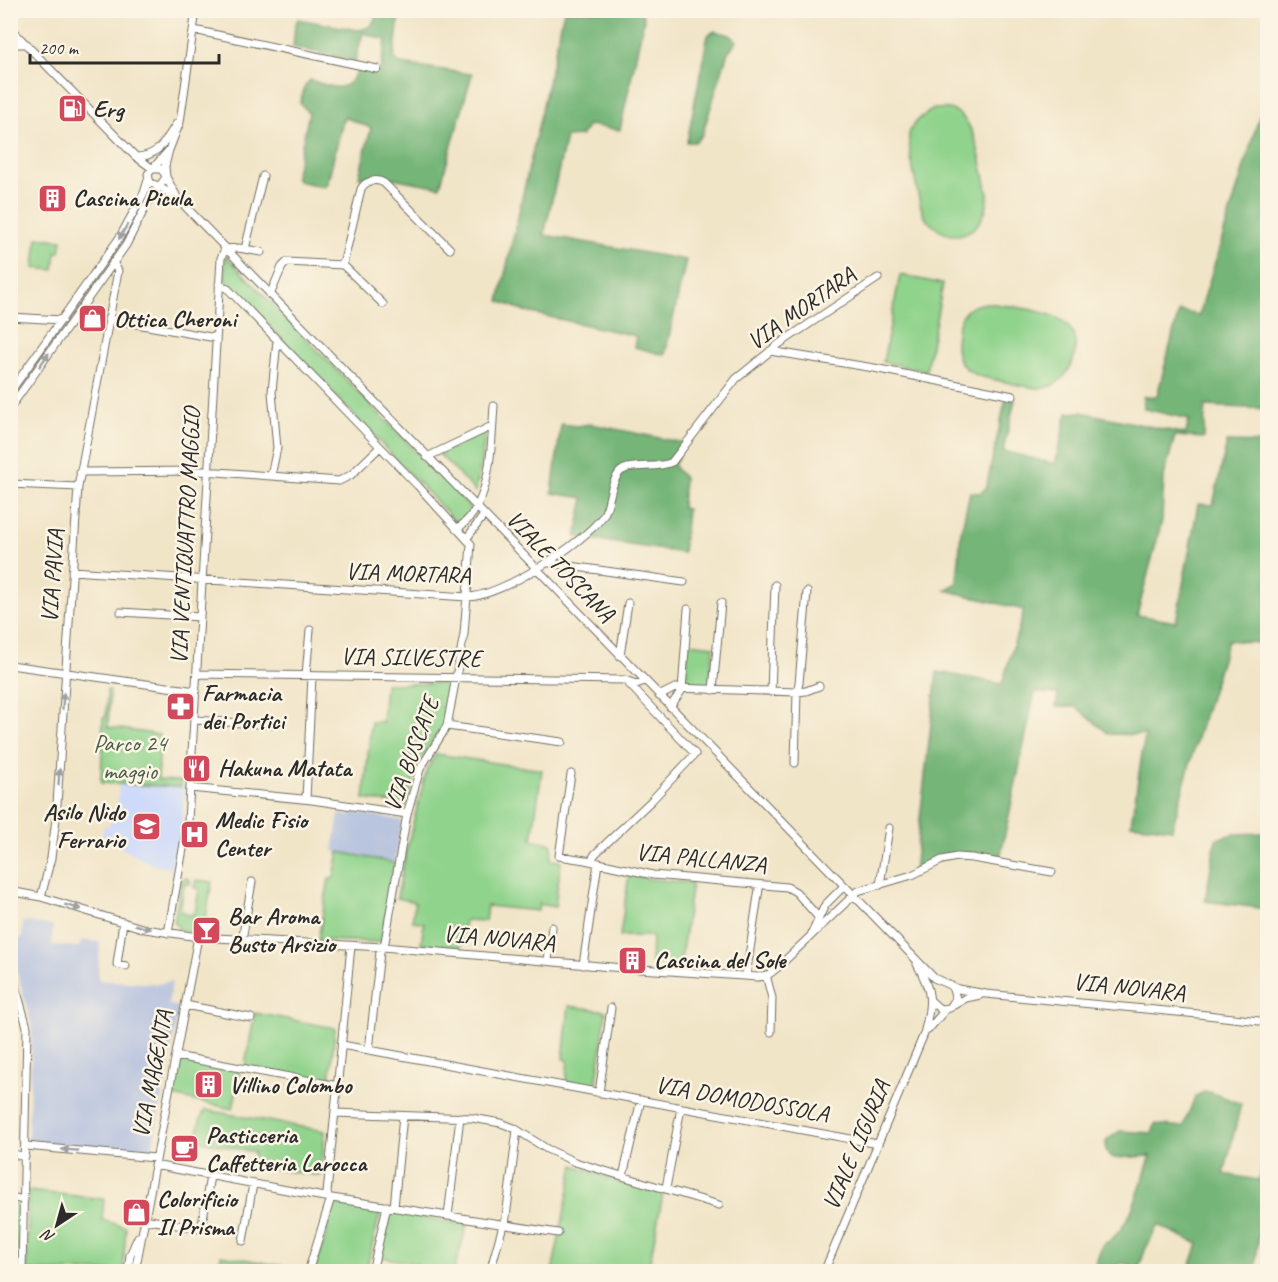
<svg xmlns="http://www.w3.org/2000/svg" width="1278" height="1282" font-family="Caveat,sans-serif">
<rect width="100%" height="100%" fill="#fcf5e5"/>
<filter id="ink" filterUnits="userSpaceOnUse"><feTurbulence type="fractalNoise" baseFrequency=".0167" numOctaves="2"/><feDisplacementMap in="SourceGraphic" scale="12" xChannelSelector="R" yChannelSelector="G"/><feConvolveMatrix kernelMatrix="1 2 1 2 8 2 1 2 1" color-interpolation-filters="sRGB"/></filter>
<filter id="wash" filterUnits="userSpaceOnUse"><feTurbulence type="fractalNoise" baseFrequency=".008" numOctaves="4" result="noise"/><feDisplacementMap in="SourceGraphic" scale="24" xChannelSelector="R" yChannelSelector="G"/><feGaussianBlur stdDeviation="1.35" result="paint"/><feColorMatrix in="noise" values="0 0 0 0 0 0 0 0 0 0 0 0 0 0 0 0 0 1.4 0 .05"/><feComposite in="paint" operator="in"/></filter>
<g filter="url(#wash)">
<rect width="100%" height="100%" fill="#f1e5c8"/>
<path fill="#cedafa" d="M119,784L185,787L179,846H175L171,869L151,864L102,837L104,826L109,827L110,821L117,820Z"/>
<path fill="#b9c4de" d="M352,812L400,820L402,822L395,863L333,851L339,814L350,816Z
M23,921L53,926L52,945L80,947L81,940L100,942L98,980L157,984L172,981L168,1004L179,1007L151,1153L28,1143L32,1026L11,950V940L22,938Z"/>
<path fill="#90d38c" stroke="#5e7f5c" stroke-width="1.5" d="M934,109C939,109 947,108 952,110C977,118 982,171 988,193C989,223 961,250 934,226C931,224 926,220 924,216C920,208 907,144 909,135C911,123 924,115 934,109Z
M149,187L152,189L128,235L11,401V398L127,234Z
M37,238L62,240L60,252H56L54,270L34,268Z
M225,255L469,506C469,516 466,522 454,520L225,280Z
M900,275L943,284L926,371L883,362Z
M988,303C1010,307 1047,309 1064,322C1089,341 1069,388 1041,388C1026,388 994,379 978,376C957,366 954,354 957,333C958,324 960,317 966,311C972,305 980,304 988,303Z
M486,432L476,492L439,454Z
M688,643L714,646L709,685H685Z
M452,683L443,726L418,764L407,805L364,799L371,722H382L385,684Z
M107,690H110L108,727L160,735L158,780L181,781V787L101,783L103,717H106Z
M436,754L542,770L532,839L552,844L551,860L561,861L555,907L539,904L538,911L487,906L485,921L465,920L461,947L421,944L424,923L412,921L415,902L397,898L407,847L427,769Z
M339,852L395,863L382,942L318,940L329,879H332L334,877Z
M629,874L650,879L692,883L680,965L651,963L652,936H620Z
M185,878L190,880V884H184L180,911L186,913L189,916L191,914H195L199,889L194,888L196,880L212,882L203,934L181,931L174,922L181,881Z
M569,1006L606,1011L596,1088L566,1082L568,1060L563,1059Z
M255,1013L335,1028L330,1082L245,1066Z
M181,1060L240,1071L233,1109L172,1096Z
M205,1110L325,1131L321,1176L261,1167V1165L252,1164L254,1152L196,1140L200,1121Z
M574,1165L614,1180L663,1194L648,1271L552,1272Z
M28,1191L104,1199L102,1220L126,1227L123,1271H27Z
M11,1202L19,1206L18,1271H11Z
M332,1203L381,1210L366,1271L313,1272L326,1235Z
M390,1212L467,1224L454,1271H415L417,1264L381,1257Z
M221,1255L310,1271L218,1272Z"/>
<path fill="#74b578" stroke="#507052" stroke-width="1.5" d="M377,11H400L394,58L401,64L472,74L440,187L386,177H359L371,128L344,117L327,184L324,187L298,181L295,178L309,113L300,103L305,86L310,80C336,88 346,95 359,68L380,71L386,40L363,33L355,61L293,47L295,25L298,19L358,30C372,28 374,24 377,11Z
M564,11H641L644,19L620,130L588,125L581,136L566,137L544,235L686,260L665,355L634,347L636,336L527,312L499,301Z
M715,31L730,35L737,41L728,52L702,135L695,142H687L707,39L709,34Z
M1260,114L1267,116L1268,357L1262,378L1267,380V409L1205,406L1204,438L1175,436L1164,476L1162,521L1137,615L1176,622L1198,504L1213,505L1227,442L1267,443V644L1228,640L1197,738L1172,829L1131,824L1145,735L1109,734L1076,707H1056L1058,694L1035,692L1000,858C965,848 946,854 914,871L937,672L1002,684L1024,610L945,590L957,583L961,532L970,492L980,493L986,488L1006,398L1015,400L1003,451L1055,464L1067,413L1081,412L1186,434L1189,419L1144,409L1143,397L1157,396L1179,311L1199,315Z
M561,424L576,426L591,424L684,443L674,466L684,478L682,508L687,509L683,553L576,537L584,498L552,493Z
M1267,833V909L1205,901L1216,839L1234,834Z
M1204,1092H1210L1241,1104L1224,1174L1258,1180L1267,1148V1213L1261,1212L1255,1271L1189,1270L1198,1244L1158,1225L1145,1250L1138,1271H1130L1131,1265L1120,1263L1116,1271H1093L1102,1245C1131,1232 1140,1184 1151,1156L1114,1158C1106,1155 1104,1147 1107,1140L1120,1131L1152,1133L1155,1124L1183,1127L1195,1097Z"/>
</g>
<g filter="url(#ink)">
<g fill="none" stroke-linecap="round" stroke-linejoin="round">
<defs>
<path id="minor" d="M10,28L135,156L153,169H161L165,174
M194,30L377,69
M10,44H27
M169,150L148,174L150,183L159,186L180,201L934,978L958,989L986,994L1198,1014L1268,1022
M137,157C159,156 166,140 177,123
M177,197L166,177L165,166L169,150L180,122L196,10
M245,249L263,176
M343,265L361,189C365,181 376,178 384,183L450,249
M219,284L228,289L418,486L471,544L464,634L447,726L420,769L407,814L385,942L380,952L369,1050
M270,295L282,267L287,262L343,265L383,304
M10,317L62,320
M108,319L216,338
M770,351L874,368L1013,396
M10,392L120,237L144,193L148,180
M10,408L126,245L147,204L166,177
M427,457L492,426
M80,472L204,471L339,481L351,475L380,447
M271,476L277,448L272,392L277,340
M10,484L78,487
M456,529C493,508 491,443 494,406
M467,538L484,515
M549,563L684,582
M72,571L467,597C500,597 583,544 603,516C611,504 609,485 619,473C628,462 657,470 672,462L736,379L779,344L878,278
M121,612L200,617
M620,656L628,603
M10,665L196,691
M197,674L625,680L636,684L645,681
M306,675L310,630
M713,690L721,603
M771,692L775,585
M659,696L675,688L797,692L806,691L819,686
M670,707L682,690L688,609
M194,720L275,725
M447,726L562,742
M795,763L797,692L799,683L807,592
M571,774L559,856L585,860L653,875L787,887L796,892L819,918
M190,788L312,800L407,814
M306,799L312,676
M591,861L595,854L651,801L695,754L629,684
M880,885L889,828
M10,891L41,897L145,929L198,937L383,947L611,967L758,977L768,975L777,968L858,891L912,875L942,860L957,857L972,858L1052,872
M41,897L51,858L56,819L78,487L118,271L113,262
M123,922L117,964L126,966
M168,933L188,821L221,258L225,249L239,248L261,252
M812,933L825,905L844,886
M242,940L252,882
M548,961L552,927
M583,965L598,863
M10,967L27,1027L22,1272
M766,975L772,998L771,1032
M746,976L759,889
M931,1001L940,1009L950,1008L956,998L952,987
M185,1005L251,1018
M954,1005L966,998L980,995
M928,1030L945,1010
M342,1045L878,1144
M176,1056L338,1086
M599,1093L611,1008
M335,1113L472,1118L501,1123L514,1128L547,1149L575,1162L719,1205
M26,1146L155,1158
M10,1153L25,1157
M154,1165L319,1196L558,1233
M623,1176L641,1100
M666,1188L681,1108
M10,1197L24,1200
M394,1207L403,1116
M448,1216L460,1117
M144,1219L200,1229
M202,1225L210,1176
M505,1225L517,1130
M243,1241L253,1184
M134,1267L161,1272
M373,1268L387,1206
M128,1272L130,1255L138,1237
M135,1272L198,937
M308,1272L330,1201L327,1193L351,946
M490,1272L503,1225
M824,1272L924,1034C932,1002 933,993 917,964"/>
</defs>
<use href="#minor" stroke="#706c62" stroke-width="9"/>
<use href="#minor" stroke="#fff" stroke-width="7"/>
</g>
<defs><path id="oneway-solid" d="M-6-.8H1V-3.2L6.5 0L1 3.2V.8H-6Z" transform="scale(1.5)"/></defs>
<g fill="#a0a0a0">
<use href="#oneway-solid" transform="translate(123 232) rotate(120)"/>
<use href="#oneway-solid" transform="translate(44 360) rotate(-55)"/>
<use href="#oneway-solid" transform="translate(63 701) rotate(-86)"/>
<use href="#oneway-solid" transform="translate(59 777) rotate(-86)"/>
<use href="#oneway-solid" transform="translate(73 907) rotate(16)"/>
<use href="#oneway-solid" transform="translate(143 927) rotate(15)"/>
<use href="#oneway-solid" transform="translate(70 1150) rotate(-175)"/>
</g>
</g>
<defs>
<symbol id="fuel-square" viewBox="-11 -11 22 22"><rect x="-9" y="-9" width="18" height="18" rx="4" fill="#d1495b" stroke="#fcf5e5"/><path d="M-5.5-6h7V0h2V4h1.3V-2.5L3-4.5l.8-.8L6-3V5H2.5V1h-1V6h-7ZM-4.2-4.7v3.2H.2V-4.7Z" fill="#fff"/></symbol>
<symbol id="building-square" viewBox="-11 -11 22 22"><rect x="-9" y="-9" width="18" height="18" rx="4" fill="#d1495b" stroke="#fcf5e5"/><path d="M-4-6H4V6H1V3H-1V6H-4ZM-2.5-4.3h1.7v1.8h-1.7ZM.8-4.3h1.7v1.8H.8ZM-2.5-1h1.7V.8h-1.7ZM.8-1h1.7V.8H.8Z" fill="#fff"/></symbol>
<symbol id="shop-square" viewBox="-11 -11 22 22"><rect x="-9" y="-9" width="18" height="18" rx="4" fill="#d1495b" stroke="#fcf5e5"/><path d="M-5-2.5h2.3a2.7 3.5 0 0 1 5.4 0H5L5.5 6h-11ZM-1.5-2.5h3a1.5 2.3 0 0 0-3 0Z" fill="#fff"/></symbol>
<symbol id="pharmacy-square" viewBox="-11 -11 22 22"><rect x="-9" y="-9" width="18" height="18" rx="4" fill="#d1495b" stroke="#fcf5e5"/><path d="M-2-6h4v4h4v4h-4v4h-4v-4h-4v-4h4Z" fill="#fff"/></symbol>
<symbol id="restaurant-square" viewBox="-11 -11 22 22"><rect x="-9" y="-9" width="18" height="18" rx="4" fill="#d1495b" stroke="#fcf5e5"/><path d="M-5-6h1v4h1v-4h1v4h1v-4h1v5L-1.5 .5V6h-2V.5L-5-1ZM5-6V6H3V1.5H1.5Q1.5-4 5-6Z" fill="#fff"/></symbol>
<symbol id="school-square" viewBox="-11 -11 22 22"><rect x="-9" y="-9" width="18" height="18" rx="4" fill="#d1495b" stroke="#fcf5e5"/><path d="M0-5L7-2L0 1L-7-2ZM-4 1L0 2.5L4 1V4Q0 6-4 4Z" fill="#fff"/></symbol>
<symbol id="hospital-square" viewBox="-11 -11 22 22"><rect x="-9" y="-9" width="18" height="18" rx="4" fill="#d1495b" stroke="#fcf5e5"/><path d="M-5-5h3v3.5h4V-5h3V5h-3V1.5h-4V5h-3Z" fill="#fff"/></symbol>
<symbol id="bar-square" viewBox="-11 -11 22 22"><rect x="-9" y="-9" width="18" height="18" rx="4" fill="#d1495b" stroke="#fcf5e5"/><path d="M-6-5H6L.8 .8V4.5H3.5V6h-7V4.5H-.8V.8Z" fill="#fff"/></symbol>
<symbol id="cafe-square" viewBox="-11 -11 22 22"><rect x="-9" y="-9" width="18" height="18" rx="4" fill="#d1495b" stroke="#fcf5e5"/><path d="M-5.5-4.5H6V0H3Q3 3.5 0 3.5H-2.5Q-5.5 3.5-5.5 0ZM3-3.2v2h1.7v-2ZM-6 4.5H4V6H-6Z" fill="#fff"/></symbol>
</defs>
<g fill-rule="evenodd">
<use href="#fuel-square" x="56" y="92" width="33" height="33"/>
<use href="#building-square" x="36" y="182" width="33" height="33"/>
<use href="#shop-square" x="76" y="302" width="33" height="33"/>
<use href="#pharmacy-square" x="164" y="690" width="33" height="33"/>
<use href="#restaurant-square" x="180" y="752" width="33" height="33"/>
<use href="#school-square" x="130" y="810" width="33" height="33"/>
<use href="#hospital-square" x="178" y="818" width="33" height="33"/>
<use href="#bar-square" x="190" y="914" width="33" height="33"/>
<use href="#building-square" x="616" y="944" width="33" height="33"/>
<use href="#building-square" x="192" y="1068" width="33" height="33"/>
<use href="#cafe-square" x="168" y="1132" width="33" height="33"/>
<use href="#shop-square" x="120" y="1196" width="33" height="33"/>
</g>
<g text-anchor="middle" stroke-width="5" stroke-linejoin="round" paint-order="stroke">
<g font-size="24" font-weight="bold" fill="#2b2b2b" stroke="#fcf5e5" text-anchor="start">
<text x="93" y="117">Erg</text>
<text x="73" y="206">Cascina Picula</text>
<text x="114" y="327">Ottica Cheroni</text>
<text x="202" y="701">Farmacia<tspan x="202" dy="28">dei Portici</tspan></text>
<text x="218" y="776">Hakuna Matata</text>
<text x="125" y="820" text-anchor="end">Asilo Nido<tspan x="125" dy="28">Ferrario</tspan></text>
<text x="215" y="828">Medic Fisio<tspan x="215" dy="28">Center</tspan></text>
<text x="228" y="924">Bar Aroma<tspan x="228" dy="28">Busto Arsizio</tspan></text>
<text x="654" y="968">Cascina del Sole</text>
<text x="229" y="1093">Villino Colombo</text>
<text x="206" y="1143">Pasticceria<tspan x="206" dy="28">Caffetteria Larocca</tspan></text>
<text x="157" y="1207">Colorificio<tspan x="157" dy="28">Il Prisma</tspan></text>
</g>
<g font-size="24" fill="#2b2b2b" stroke="#fcf5e5">
<text transform="translate(801 308) rotate(-35)" y="8">VIA MORTARA</text>
<text transform="translate(185 536) rotate(-87)" y="8">VIA VENTIQUATTRO MAGGIO</text>
<text transform="translate(561 566) rotate(46)" y="8">VIALE TOSCANA</text>
<text transform="translate(408 573) rotate(2)" y="8">VIA MORTARA</text>
<text transform="translate(52 576) rotate(-86)" y="8">VIA PAVIA</text>
<text transform="translate(411 657) rotate(1)" y="8">VIA SILVESTRE</text>
<text transform="translate(411 754) rotate(-70)" y="8">VIA BUSCATE</text>
<text transform="translate(701 858) rotate(6)" y="8">VIA PALLANZA</text>
<text transform="translate(499 938) rotate(5)" y="8">VIA NOVARA</text>
<text transform="translate(1129 987) rotate(6)" y="8">VIA NOVARA</text>
<text transform="translate(152 1074) rotate(-79)" y="8">VIA MAGENTA</text>
<text transform="translate(742 1099) rotate(10)" y="8">VIA DOMODOSSOLA</text>
<text transform="translate(856 1145) rotate(-67)" y="8">VIALE LIGURIA</text>
</g>
<g font-size="24" fill="#495d48" stroke="#fcf5e5">
<text x="130" y="751">Parco 24<tspan x="130" dy="28">maggio</tspan></text>
</g>
</g>
<rect width="1278" height="1282" fill="none" stroke="#fcf5e5" stroke-width="36"/>
<g transform="translate(57 1225) rotate(216)" stroke="#fcf5e5" stroke-width="4.5" paint-order="stroke">
<path d="M0-4.5L10 22L0 15L-10 22Z" fill="#2b2b2b"/>
<text y="-9" font-size="16" font-weight="bold" text-anchor="middle" fill="#2b2b2b">N</text>
</g>
<path d="M30 54v9h189v-9" fill="none" stroke="#2b2b2b" stroke-width="3"/>
<text x="39" y="54" font-size="18" fill="#2b2b2b" stroke="#fcf5e5" stroke-width="4.5" paint-order="stroke">200 m</text>
</svg>
